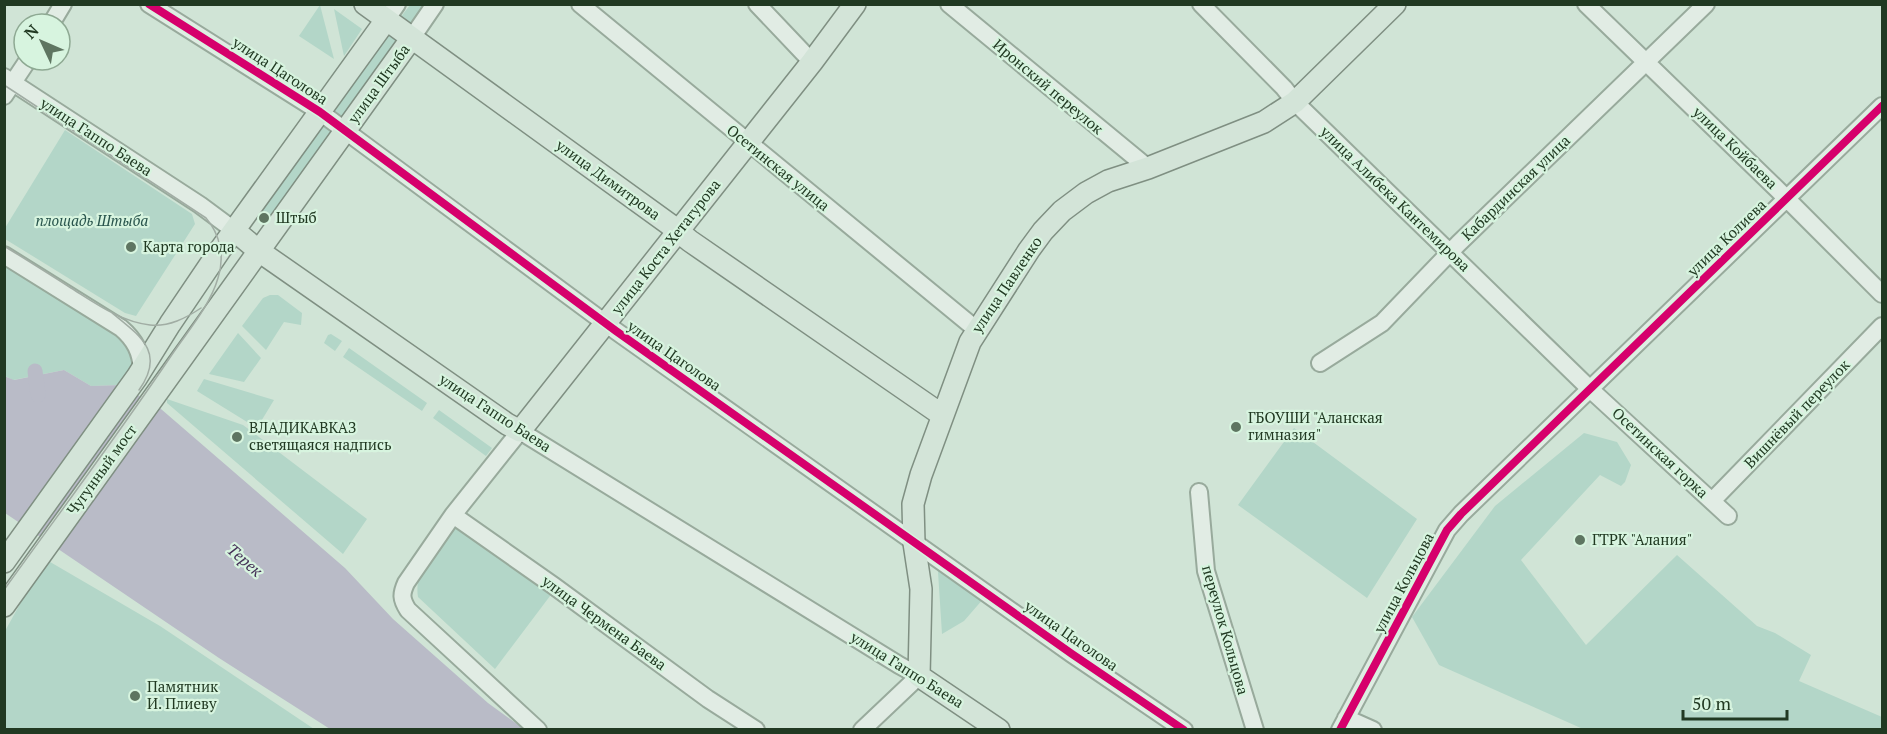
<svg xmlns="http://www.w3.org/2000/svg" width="1887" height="734" font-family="'PT Serif',serif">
<rect width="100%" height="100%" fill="#d0e4d6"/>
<path fill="#b3d6c8" d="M320,5L334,59L299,36Z
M410,5H425L410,25L400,18Z
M334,9L362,29L344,56Z
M393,29L404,37L345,119L332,111Z
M326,123L336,129L267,223L257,215Z
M65,130L192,214L195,224L136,316L125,313L5,239V228Z
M4,263L111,331L126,344L137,362L121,385L91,386L64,370L13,380L5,376Z
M270,295H278L302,313L301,325L284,322L266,350L242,326L263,298Z
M238,333L261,358L244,382L209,374Z
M331,334L342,341L335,351L324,343L328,335Z
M349,348L427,403L422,411L343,357Z
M204,379L274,400L257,428L197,391Z
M167,399L243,425L367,519L343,554L167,403Z
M439,410L492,448L486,456L433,418Z
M1294,428L1417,519L1367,598L1238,505Z
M1584,433L1617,442L1631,465L1625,482L1621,486L1600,475L1521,560L1586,645L1677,555L1757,626L1775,633L1811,655L1799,681L1882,717V729H1583L1439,665L1412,617L1495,506Z
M455,523L553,592L495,669L418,597C413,569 440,544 455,523Z
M935,557L984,598L964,621L942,634L938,572Z
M45,559L160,626L314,729L5,730V631Z"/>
<path fill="#b9bbc7" d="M64,370L91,386L121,385L161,409L345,568L393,619L488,703L524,729H330L219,658L5,513L4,376L14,380Z"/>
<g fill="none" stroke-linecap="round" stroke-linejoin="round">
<path stroke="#b9bbc7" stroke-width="15" d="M35,371L38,395"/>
<defs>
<path id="minor" d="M149,4L320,112L616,331L1072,654L1184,730
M580,4L977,330
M757,4L812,62
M949,4L1148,168
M1201,4L1284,88L1295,102L1591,390L1728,516
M1586,4L1778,190L1882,294
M386,20L397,4
M51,24L63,4
M411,39L435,4
M4,77L200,205L235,231
M4,96L28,60
M4,255L121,328C135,340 141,352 142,370
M1320,363L1382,323L1458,244L1706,4
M1199,492L1206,571L1255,730
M1712,501L1882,326
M453,515L554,586L708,699L756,730
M1346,718L1373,730
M538,730L408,610C401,599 401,594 406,583L453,515L520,431L899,665L919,676L862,730
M1340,730L1447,530L1461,514L1882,106"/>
<path id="major" d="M365,4L669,224L690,241L942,415
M235,231L259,251L507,424L520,431L812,62L855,4
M4,562L137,377L170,324L220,250L386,20
M4,606L411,39
M999,730L919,676L921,589L914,543L913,504L921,475L970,342L1029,250L1043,231L1062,211L1086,193L1108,181L1148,168L1264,122L1295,102L1395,4"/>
</defs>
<use href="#minor" stroke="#98aa9c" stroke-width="20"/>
<use href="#major" stroke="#7f8f82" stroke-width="24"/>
<use href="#minor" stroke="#e1ece4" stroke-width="16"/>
<use href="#major" stroke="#d3e4d8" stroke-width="21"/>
<path stroke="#a1ada4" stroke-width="1.5" d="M4,85L206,218C220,234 225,257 218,278C210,306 187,332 171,356C118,435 60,512 4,590
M4,246C27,260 49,274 71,288C95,303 121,322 150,325C169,327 186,318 201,308
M112,313C140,336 166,352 139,390"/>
<defs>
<path id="cycleway" d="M149,4L320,112L616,331L1072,654L1184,730
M1340,730L1447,530L1461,514L1882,106"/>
</defs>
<use href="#cycleway" stroke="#d7f4df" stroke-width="11"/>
<use href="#cycleway" stroke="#d6006c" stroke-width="8"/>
</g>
<g fill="#5e7561" stroke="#d7f4df" stroke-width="2">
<circle cx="264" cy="218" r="6"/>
<circle cx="131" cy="247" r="6"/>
<circle cx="1236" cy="427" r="6"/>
<circle cx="237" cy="437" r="6"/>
<circle cx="1580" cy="540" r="6"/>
<circle cx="135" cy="696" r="6"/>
</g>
<g text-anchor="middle" stroke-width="4.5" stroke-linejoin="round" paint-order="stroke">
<g font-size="15" fill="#213922" stroke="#d7f4df">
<text transform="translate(280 71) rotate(33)" y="5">улица Цаголова</text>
<text transform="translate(379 84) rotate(-54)" y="5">улица Штыба</text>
<text transform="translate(1048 87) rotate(40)" y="5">Иронский переулок</text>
<text transform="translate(96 137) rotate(33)" y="5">улица Гаппо Баева</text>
<text transform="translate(1735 148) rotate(44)" y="5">улица Койбаева</text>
<text transform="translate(778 168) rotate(39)" y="5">Осетинская улица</text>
<text transform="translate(608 180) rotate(36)" y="5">улица Димитрова</text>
<text transform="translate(1516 188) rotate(-44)" y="5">Кабардинская улица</text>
<text transform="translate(1395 199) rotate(44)" y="5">улица Алибека Кантемирова</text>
<text transform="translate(1727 238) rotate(-44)" y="5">улица Колиева</text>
<text transform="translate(666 247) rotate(-52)" y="5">улица Коста Хетагурова</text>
<text transform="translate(1007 285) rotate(-56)" y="5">улица Павленко</text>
<text transform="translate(674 356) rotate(35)" y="5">улица Цаголова</text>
<text transform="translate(495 413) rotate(33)" y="5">улица Гаппо Баева</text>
<text transform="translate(1797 414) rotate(-46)" y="5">Вишнёвый переулок</text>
<text transform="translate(1660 453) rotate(43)" y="5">Осетинская горка</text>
<text transform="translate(102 470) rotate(-54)" y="5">Чугунный мост</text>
<text transform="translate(1404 583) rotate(-62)" y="5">улица Кольцова</text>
<text transform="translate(604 623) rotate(36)" y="5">улица Чермена Баева</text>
<text transform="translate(1225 630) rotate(74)" y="5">переулок Кольцова</text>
<text transform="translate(1071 636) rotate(35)" y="5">улица Цаголова</text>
<text transform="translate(907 670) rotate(32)" y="5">улица Гаппо Баева</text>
</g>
<g font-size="15" fill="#213922" stroke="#d7f4df" text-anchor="start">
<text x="276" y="223">Штыб</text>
<text x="143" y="252">Карта города</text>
<text x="1248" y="423">ГБОУШИ "Аланская<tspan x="1248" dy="17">гимназия"</tspan></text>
<text x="249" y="433">ВЛАДИКАВКАЗ<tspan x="249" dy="17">светящаяся надпись</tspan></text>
<text x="1592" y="545">ГТРК "Алания"</text>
<text x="147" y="692">Памятник<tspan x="147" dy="17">И. Плиеву</tspan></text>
</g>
<g font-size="15" font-style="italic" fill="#28544c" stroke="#d7f4df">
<text x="92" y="226">площадь Штыба</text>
</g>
<g font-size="16" font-style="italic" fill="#453157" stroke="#d7f4df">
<text transform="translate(245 560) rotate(41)" y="6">Терек</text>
</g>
</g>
<rect width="1887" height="734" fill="none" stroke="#213922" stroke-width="12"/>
<g transform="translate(42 42) rotate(314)"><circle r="28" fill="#d7f4df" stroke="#8ea993" stroke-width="1.5"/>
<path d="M0-4.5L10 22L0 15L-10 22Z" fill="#5e7561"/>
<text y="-9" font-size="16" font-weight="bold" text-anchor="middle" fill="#213922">N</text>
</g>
<path d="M1683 710v9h104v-9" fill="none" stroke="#213922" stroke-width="3"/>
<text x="1692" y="710" font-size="18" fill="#213922" stroke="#d7f4df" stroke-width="4.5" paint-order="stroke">50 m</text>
</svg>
